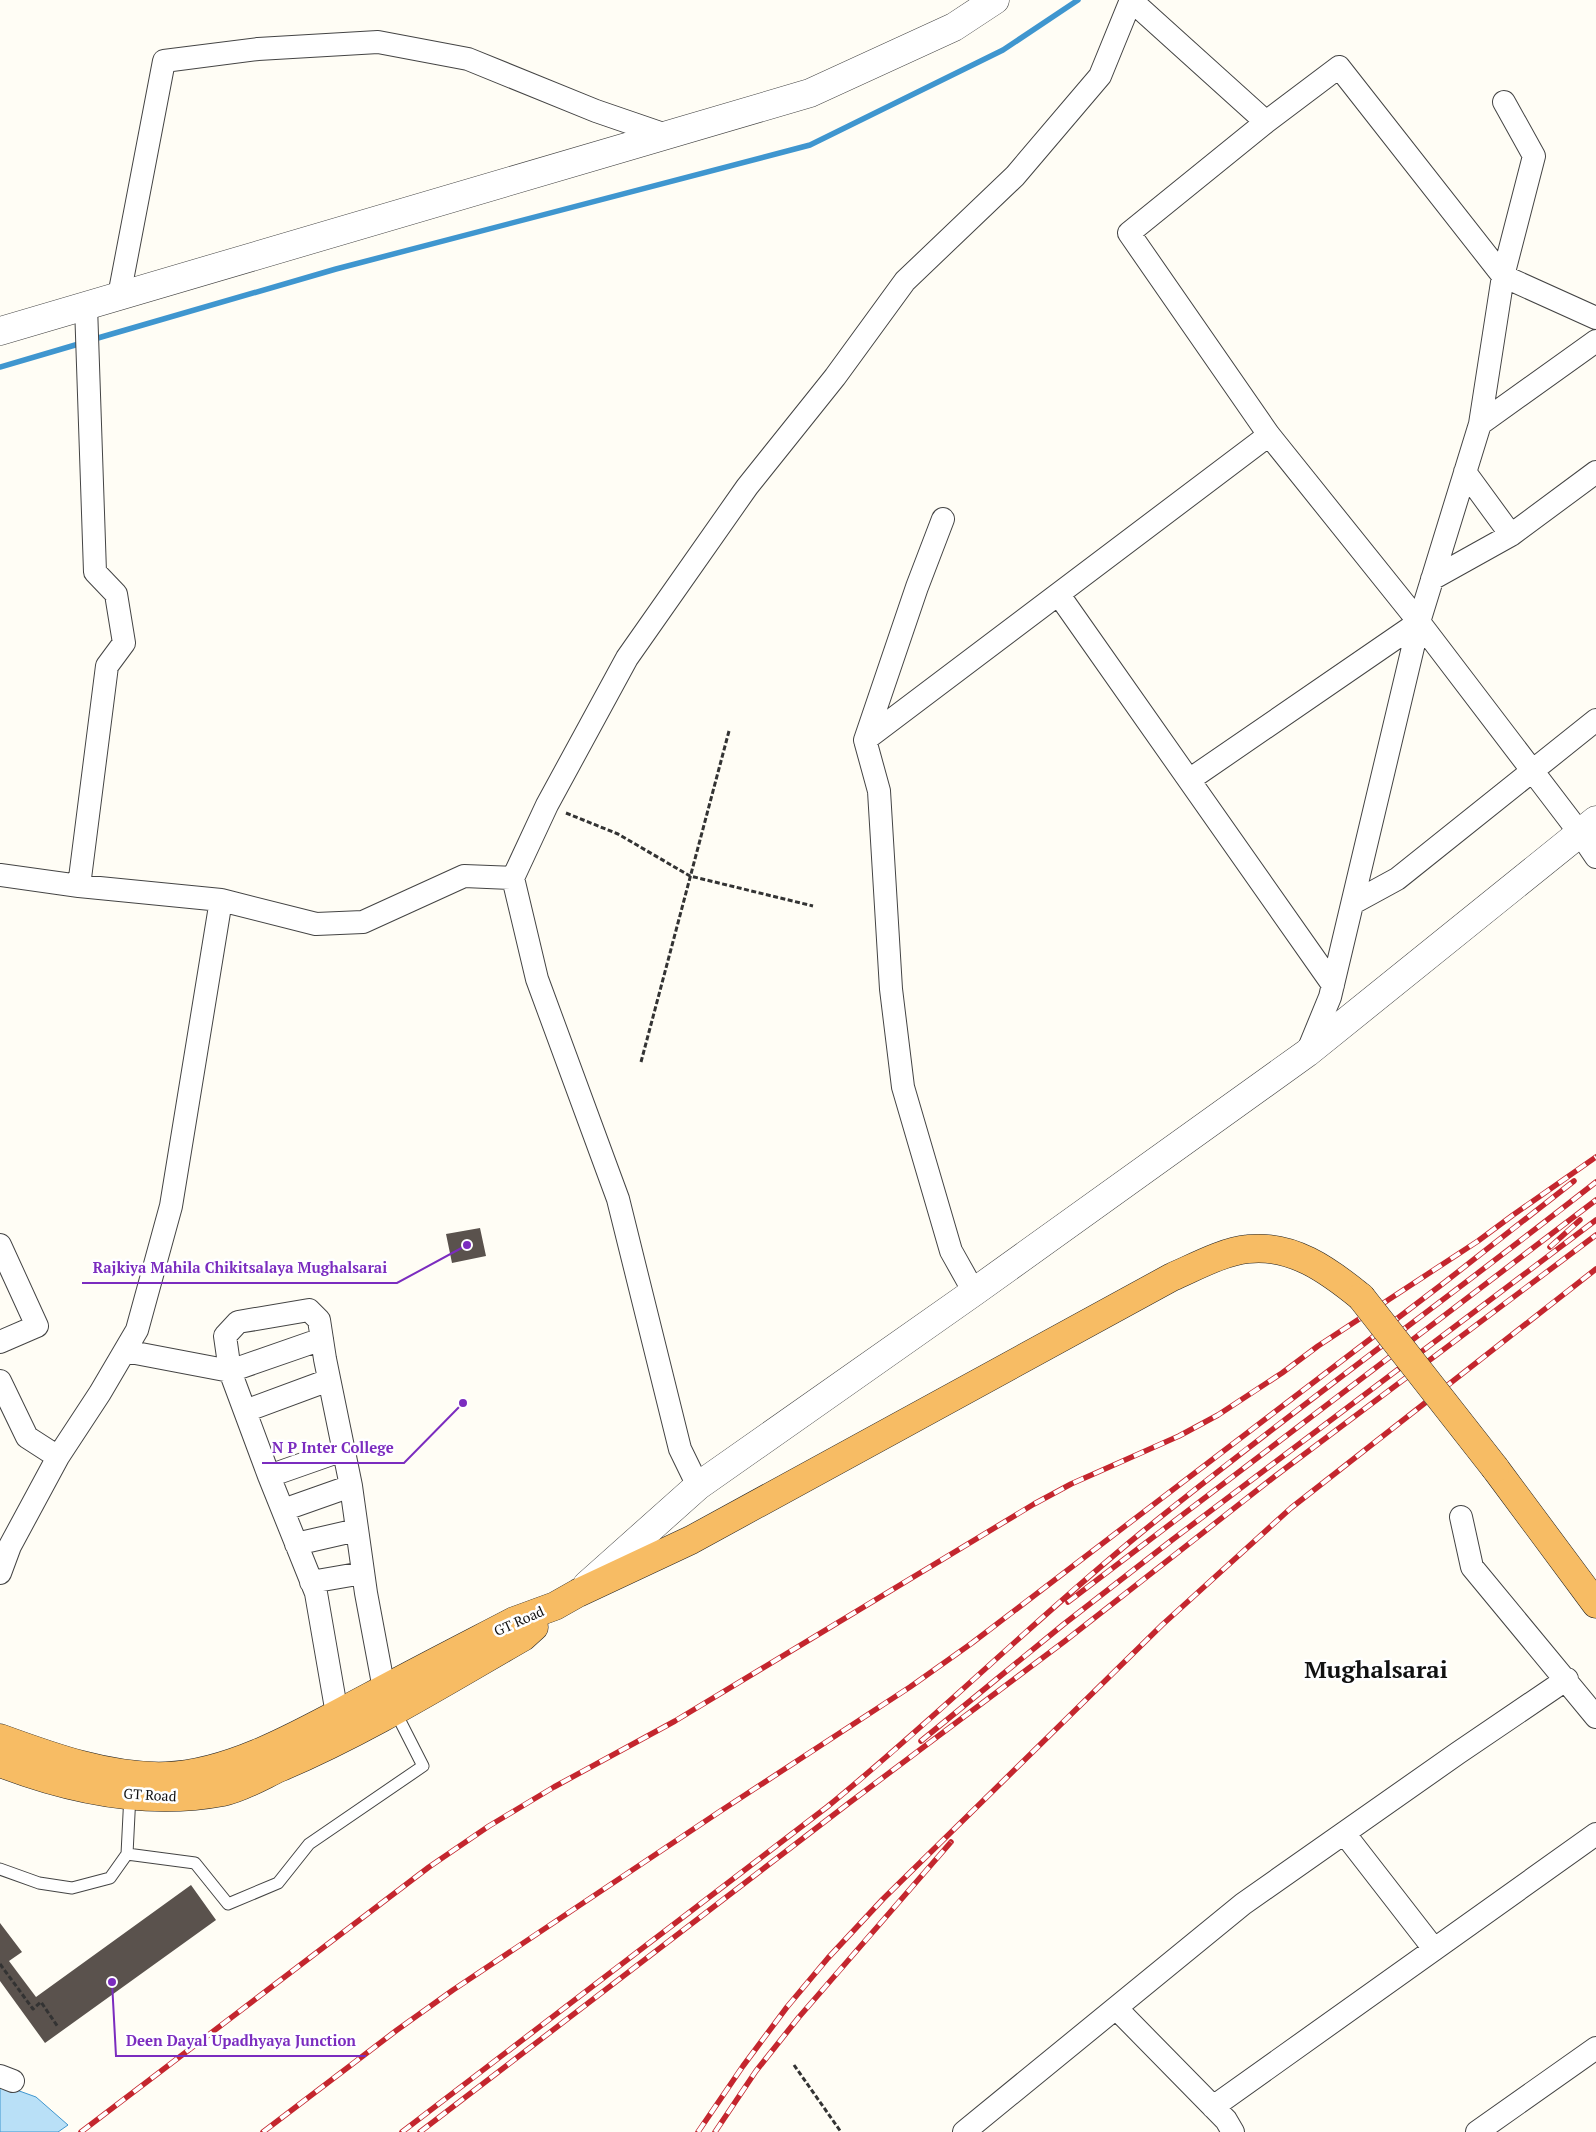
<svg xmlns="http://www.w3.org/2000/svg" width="1596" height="2132" font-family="'PT Serif',serif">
<rect width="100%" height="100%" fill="#fffdf5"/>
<path fill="#b9e0f7" stroke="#3f96cf" d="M0,2084L36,2097L68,2125L58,2132H0Z"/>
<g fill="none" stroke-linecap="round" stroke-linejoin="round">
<path stroke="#3f96cf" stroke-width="5.5" d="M91,340L336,269L810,145L1003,50L1078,0
M0,367L82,343"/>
</g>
<path fill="#5a524d" d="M480,1228L486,1256L452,1263L446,1234Z
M191,1885L216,1920L45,2043L0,1981V1923L22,1952L9,1961L36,1997Z"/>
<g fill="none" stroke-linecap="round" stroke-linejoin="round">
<defs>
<path id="service" d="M127,1854L195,1863L228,1904L278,1883L309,1844L423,1766L395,1711
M0,1869L39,1883L72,1888L110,1878L127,1854L130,1794"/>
<path id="minor" d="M1132,1L1266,122L1339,67L1503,276L1596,318
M1266,122L1129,233L1269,435L1419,622L1579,832L1596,857
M119,296L164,61L258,49L378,42L468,59L596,111L666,135
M1480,424L1503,276L1534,156L1504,102
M1465,472L1511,535L1596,472
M943,519L917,587L865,740L879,791L891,989L903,1087L951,1251L974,1292
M1432,579L1511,535
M1059,595L1333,985
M865,740L1269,435
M1189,780L1419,622
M0,875L79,886L221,900L171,1206L137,1330L100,1393L58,1457L10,1546L0,1573
M79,886L107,666L124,643L116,594L95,572L86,306
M221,900L316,924L363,922L464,876L513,878
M1353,903L1397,879L1596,720
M1307,1053L1330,997L1419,622L1480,424L1596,341
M0,1245L37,1326L0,1342
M125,1351L230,1371L322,1339
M0,1381L27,1437L58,1457
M245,1411L329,1380
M269,1476L343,1450
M698,1486L680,1449L618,1199L537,979L513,878L547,805L627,658L747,487L835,377L905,281L1015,176L1100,76L1131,0
M283,1510L351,1486
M1461,1517L1472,1567L1596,1717
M296,1544L357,1530
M311,1582L363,1573
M337,1714L316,1593L269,1476L230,1371L225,1336L238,1322L309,1310L319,1320L325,1359L351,1486L366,1593L384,1689
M1344,1833L1434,1949
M1116,2008L1226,2120L1233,2132
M0,2076L13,2081
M1213,2107L1596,1834
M964,2132L1243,1904L1458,1753L1567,1679
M1477,2132L1596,2048"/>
<path id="tertiary" d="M0,331L810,93L954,27L995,0
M587,1585L698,1486L974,1292L1307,1053L1596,820"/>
<path id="trunk" d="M1495,1468L1596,1604
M0,1738C52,1757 110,1778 166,1776C234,1774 310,1728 369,1697C417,1671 466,1646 514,1621L555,1606L578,1593L691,1540L1172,1277C1193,1268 1224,1251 1248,1249C1292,1244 1328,1270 1361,1297
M0,1763C70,1790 149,1806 223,1792C242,1788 262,1776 279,1768C364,1732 443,1683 523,1637L534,1627"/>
</defs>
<use href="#service" stroke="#444" stroke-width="13"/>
<use href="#minor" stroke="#444" stroke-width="24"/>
<use href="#tertiary" stroke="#444" stroke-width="29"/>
<use href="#trunk" stroke="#222" stroke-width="29"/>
<path stroke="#333" stroke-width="3" stroke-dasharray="5 2.5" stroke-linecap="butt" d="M566,813L618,834L690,876L813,906
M641,1062L729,731
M0,1964L33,2009L41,2002L58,2027
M794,2065L841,2132"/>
<use href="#service" stroke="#fff" stroke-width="11"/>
<use href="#minor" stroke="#fff" stroke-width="22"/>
<use href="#tertiary" stroke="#fff" stroke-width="28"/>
<use href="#trunk" stroke="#f7bc64" stroke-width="28"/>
<defs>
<path id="rail" d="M1550,1247L1580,1220
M1068,1602L1596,1200
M921,1741L1064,1624L1172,1540L1596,1220
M81,2132L429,1867L489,1826L554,1787L675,1721L1034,1504L1071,1484L1179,1436L1218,1415L1282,1373L1318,1346L1478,1241L1513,1215L1596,1157
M263,2132L397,2030L453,1990L719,1812L910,1687L972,1643L1445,1282L1574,1181
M402,2132L827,1807C935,1719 1034,1620 1142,1532C1291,1411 1446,1300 1596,1182
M420,2132L849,1803L1065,1641L1274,1477L1596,1235
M698,2132L743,2066L787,2007L828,1958L883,1899L1162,1625L1291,1508L1596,1269
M715,2132L756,2071L799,2017L951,1842"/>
</defs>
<use href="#rail" stroke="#c4262e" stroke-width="5.5"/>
<use href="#rail" stroke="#fff" stroke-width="4" stroke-dasharray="11" stroke-linecap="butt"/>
<defs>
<path id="trunk-bridge" d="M1361,1297L1495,1468"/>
</defs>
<use href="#trunk-bridge" stroke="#222" stroke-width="29" stroke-linecap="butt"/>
<use href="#trunk-bridge" stroke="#f7bc64" stroke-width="28"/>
</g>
<g text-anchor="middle" stroke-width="5" stroke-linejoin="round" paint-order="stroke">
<g font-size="14" fill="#111" stroke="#fff">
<text transform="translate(519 1621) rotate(-24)" y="5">GT Road</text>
<text transform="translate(150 1795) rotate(3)" y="5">GT Road</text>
</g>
<g font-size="24" font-weight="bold" fill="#111" stroke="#fff">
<text x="1376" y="1678">Mughalsarai</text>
</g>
</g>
<path fill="none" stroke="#7b2cbf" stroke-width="2" d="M467 1245L397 1283H82M463 1403L404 1463H262M112 1982L116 2056H366"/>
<g fill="#7b2cbf" stroke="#fff" stroke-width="2">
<circle cx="467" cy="1245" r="5"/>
<circle cx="463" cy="1403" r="5"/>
<circle cx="112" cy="1982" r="5"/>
</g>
<g font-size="15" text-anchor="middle" font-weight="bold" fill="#7b2cbf" stroke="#fff" stroke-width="5" stroke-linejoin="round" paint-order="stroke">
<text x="240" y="1273">Rajkiya Mahila Chikitsalaya Mughalsarai</text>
<text x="333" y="1453">N P Inter College</text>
<text x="241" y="2046">Deen Dayal Upadhyaya Junction</text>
</g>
</svg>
